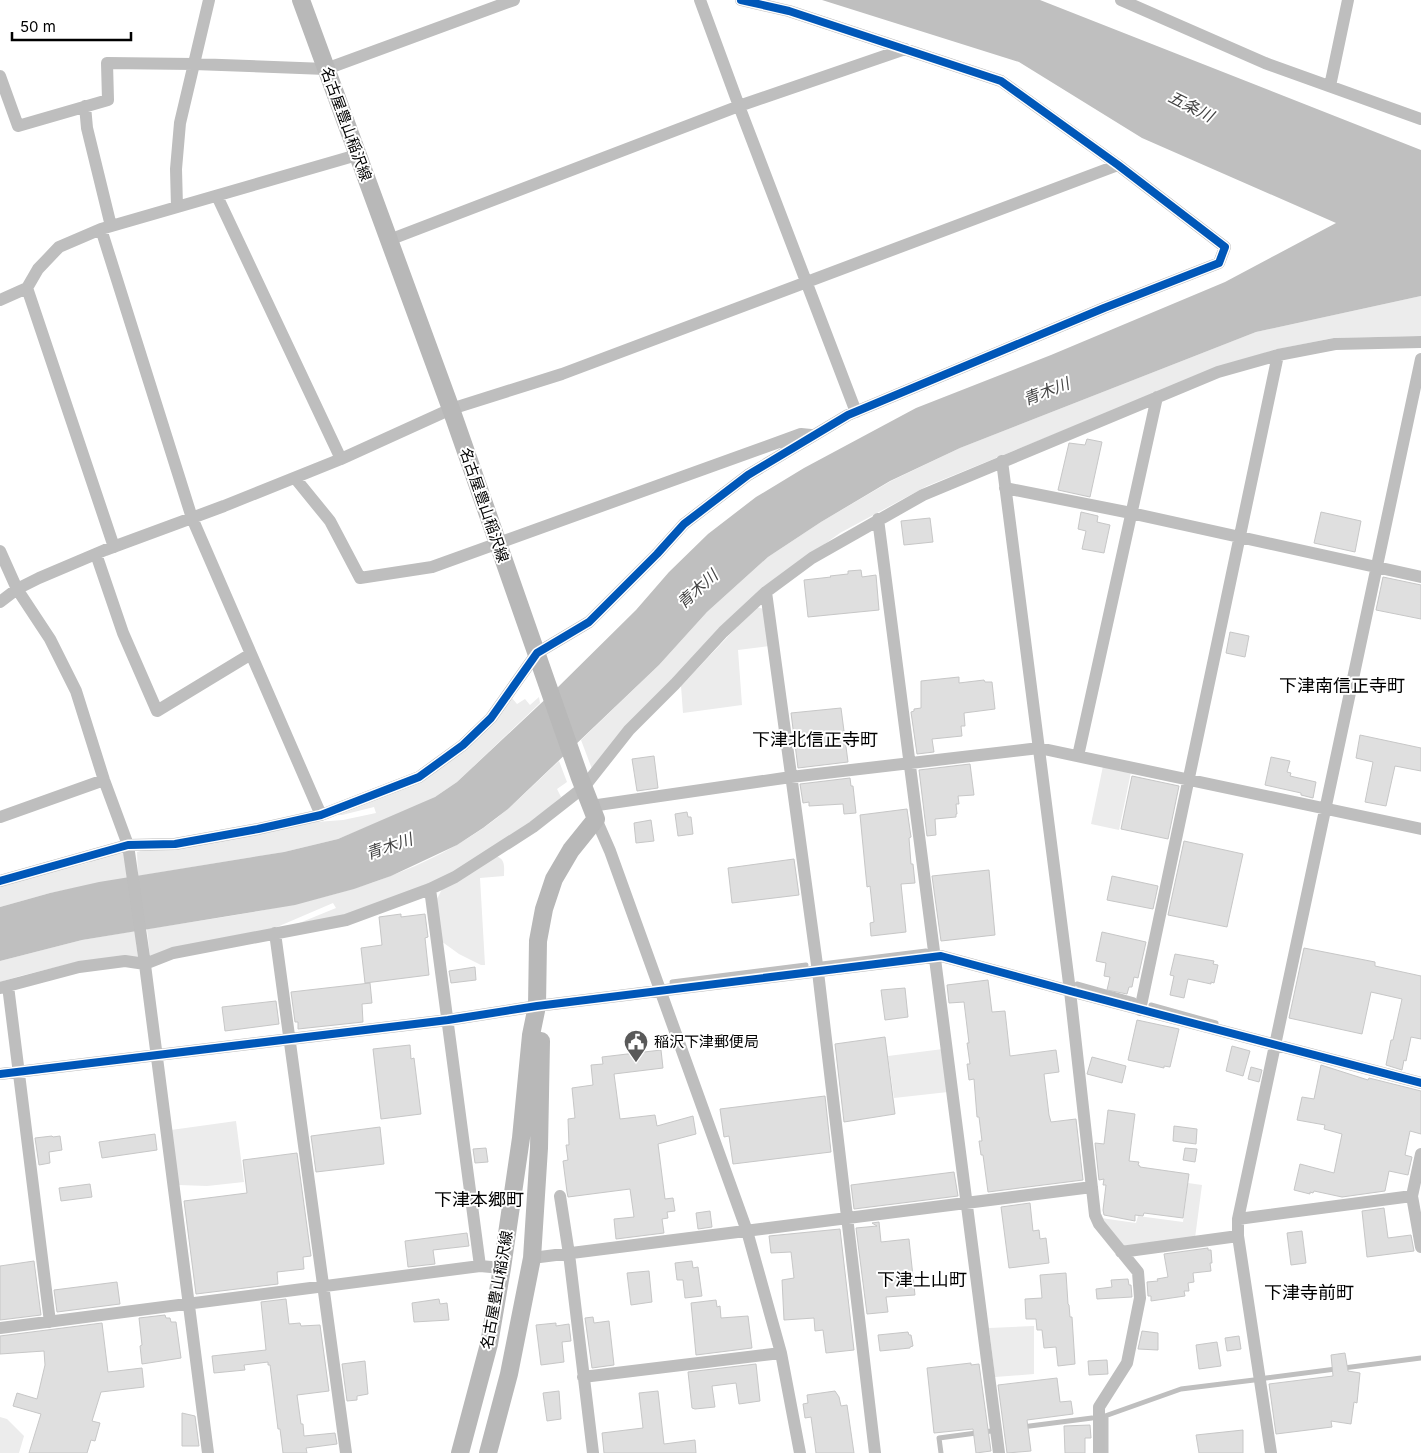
<svg xmlns="http://www.w3.org/2000/svg" width="1421" height="1453" font-family="Inter,'Noto Sans JP',sans-serif">
<rect width="100%" height="100%" fill="#fff"/>
<path fill="#ececec" d="M1421,296V336L1333,338L1273,350L1156,393L927,486L840,533L767,586L592,769L581,740L659,665L707,612L768,557L821,522L891,481L960,448L1256,332Z
M756,607L764,609L769,646L738,650L742,705L683,713L681,686Z
M539,697L540,703L457,782L435,797L415,807L338,839L284,852L138,876L137,852L158,846L316,822L343,820L376,813L374,807L342,815H335L420,781L512,698L517,704L525,699L530,705Z
M559,761L567,782L557,789L561,797L532,822L455,872L426,886L344,915L292,926L336,908L333,903L270,930L150,957L147,929C263,911 382,897 482,829C510,810 534,784 559,761Z
M1103,766L1131,772L1119,830L1091,824Z
M124,853L127,878L50,893L0,907V886L20,880L88,863L101,856Z
M496,856C506,859 504,868 504,876L480,878L485,965H481L459,954L441,941L437,899L442,889Z
M135,931L138,959L77,962L20,976L0,982V961L82,940Z
M943,1049L948,1092L894,1098L888,1056Z
M236,1121L244,1182L207,1186L179,1185L171,1130Z
M1188,1183L1202,1185L1195,1238L1129,1247L1121,1245L1101,1218L1136,1223L1138,1216L1183,1222Z
M1034,1326V1374L995,1377L989,1328Z
M0,1417L7,1419L24,1436L19,1453H0Z"/>
<path fill="#bfbfbf" d="M822,0H1040L1421,150V296L1256,332L960,448L890,481L821,522L768,557L707,612L659,665L508,809L483,828L457,845L391,876L354,889L295,905L82,940L0,961V907L50,893L99,882L284,852L338,839L435,797L457,782L553,692L636,610L669,572L708,534L756,497L804,468L916,408L1051,355L1225,282L1336,223L1142,138L1019,62Z"/>
<g fill="none" stroke-linecap="round" stroke-linejoin="round">
<path stroke="#bfbfbf" stroke-width="5" d="M822,964L926,951
M672,982L806,965
M1077,984L1134,1000
M1151,1005L1216,1023
M1266,1378L1421,1358
M1105,1416L1181,1389L1254,1380
M1106,1416V1453
M1022,1427L1092,1418
M941,1453L939,1438L991,1431"/>
</g>
<path fill="#dfdfdf" stroke="#c7c7c7" d="M1087,439L1102,442L1090,497L1058,490L1069,443L1085,445Z
M1081,512L1098,516L1097,522L1110,525L1104,553L1082,549L1086,531L1078,529Z
M1321,512L1361,521L1355,552L1314,543Z
M930,518L933,542L904,545L901,521Z
M861,570L862,577L876,575L879,610L808,617L804,580L831,577L830,576L848,574V571Z
M1383,577L1421,585V619L1376,610Z
M1230,632L1249,636L1245,657L1226,653Z
M959,677V683L984,680L985,682H992L995,709L964,713L965,726H961L962,736L932,739L934,752L917,754L911,712L914,711V709L921,708V681Z
M841,708L848,762L798,768L791,713Z
M1360,735L1421,748V771L1395,766L1386,806L1365,802L1373,762L1356,758Z
M654,756L658,788L637,791L632,759Z
M1271,757L1290,761L1287,772L1291,773L1290,776L1316,782L1313,798L1301,795V793L1265,785Z
M970,764L974,795L958,796L959,804H956L957,814H956V817L935,819L936,835L927,836L919,770Z
M1132,776L1179,786L1168,839L1121,829Z
M850,778L851,786H853L856,813L844,814L843,804L809,806V802L803,803L800,784Z
M907,809L911,837L909,838L911,864H913L915,883L901,884L906,932L871,936L870,923L874,922L870,886L867,887L860,815Z
M687,812L688,817H691L693,834L678,836L675,814Z
M651,820L654,841L636,843L634,823Z
M1184,841L1243,854L1227,927L1168,915Z
M794,859L799,895L732,903L728,868Z
M989,870L995,935L941,941L932,876Z
M1112,876L1158,886L1153,909L1107,900Z
M401,914V917L425,914L428,937L425,938L429,975L365,983L361,948L382,945L379,917Z
M1102,932L1146,942L1138,978L1134,977L1132,987H1129L1127,994L1107,990L1110,977L1104,976L1106,963L1096,961Z
M1304,948L1375,962V966L1421,976V1039L1411,1037L1406,1061L1404,1060L1402,1070L1386,1065L1391,1040H1393L1402,999L1371,992L1362,1034L1289,1018Z
M1175,954L1214,961L1213,964L1218,965L1214,983L1211,982V984L1188,979L1184,998L1170,995L1174,976L1170,975Z
M475,967L476,980L451,983L449,971Z
M988,980L992,1012L1005,1011L1010,1056L1056,1050L1059,1072L1044,1074L1049,1115L1051,1122L1076,1119L1083,1180L988,1192L983,1155H981L979,1141H982L979,1117H977L974,1079L969,1080L967,1064H970L967,1043H969L964,1002L949,1003L947,985Z
M370,983L372,1003L362,1004L363,1022L298,1029V1022H295L291,992Z
M905,988L908,1017L885,1020L881,990Z
M276,1001L279,1024L225,1031L222,1007Z
M1137,1020L1179,1029L1170,1067L1164,1066V1068L1128,1060Z
M885,1037L895,1114L844,1122L835,1044Z
M410,1045L411,1059L414,1058L421,1114L381,1119L373,1049Z
M1232,1046L1250,1051L1243,1076L1226,1071Z
M661,1050L663,1068L614,1074L620,1119L655,1115L657,1126L693,1116L696,1134L658,1144L665,1199L673,1198L675,1211L667,1212L668,1218L662,1219L664,1233L616,1239L614,1219L634,1217L630,1189L568,1197L567,1192L563,1161L568,1160L566,1145H569L568,1119L575,1118L572,1088L593,1085L591,1065L603,1064L602,1057Z
M1092,1057L1126,1066L1122,1083L1087,1074Z
M1321,1065L1368,1080L1369,1078L1421,1091V1134L1410,1131L1405,1155L1412,1157L1408,1175L1389,1171L1385,1191L1342,1197L1314,1191L1313,1193L1310,1192V1194L1294,1190L1300,1164L1334,1173L1342,1134L1324,1129L1325,1125L1297,1120L1302,1097L1314,1099Z
M1251,1067L1262,1070L1259,1082L1248,1079Z
M825,1096L831,1152L733,1164L729,1136L724,1137L720,1109Z
M1108,1110L1135,1114L1129,1161L1139,1162L1138,1165L1140,1166V1167L1189,1174L1183,1218L1144,1213L1143,1216L1135,1215V1221L1104,1215L1103,1210L1106,1185H1103L1104,1179L1099,1180L1095,1143L1104,1144Z
M1174,1126L1197,1129L1196,1144L1173,1141Z
M380,1127L384,1164L316,1172L311,1136Z
M155,1134L157,1150L102,1158L99,1142Z
M52,1136L53,1137L60,1136L62,1150L49,1152L50,1163L39,1165L35,1138Z
M486,1148L488,1162L475,1163L473,1149Z
M1185,1148L1197,1149L1195,1162L1183,1160Z
M297,1153L311,1256L303,1257L304,1269L277,1272L278,1284L196,1294L184,1201L247,1193L243,1160Z
M954,1172L958,1196L854,1209L851,1185Z
M90,1184L92,1197L61,1201L59,1188Z
M1030,1203L1033,1231L1039,1230L1040,1239L1046,1238L1049,1263L1009,1268L1001,1207Z
M1384,1208L1388,1238L1411,1235L1414,1251L1367,1257L1362,1211Z
M710,1211L712,1227L698,1229L696,1213Z
M879,1222L881,1242L909,1239L915,1295L886,1297L888,1312L867,1314L856,1228L877,1226L872,1223Z
M840,1229L854,1350L826,1353L823,1330L815,1331L814,1318L784,1320L782,1280L794,1278L791,1252L771,1253L769,1236Z
M1302,1231L1306,1263L1291,1265L1287,1233Z
M467,1233L469,1246L433,1250L435,1264L408,1267L405,1241Z
M1208,1248V1250H1211L1212,1263H1210L1211,1271L1193,1273L1194,1282L1188,1283L1189,1291H1184L1185,1296L1151,1301V1296H1148L1147,1282L1158,1281L1157,1279L1168,1277L1164,1254Z
M34,1261L41,1315L0,1320V1266Z
M692,1261L693,1268L698,1267L702,1296L685,1298L683,1280H677L675,1263Z
M649,1271L652,1302L631,1305L627,1273Z
M1066,1273L1068,1304L1069,1305L1070,1317H1072L1075,1364L1058,1366L1056,1347L1044,1348L1042,1330H1037L1036,1319H1026L1025,1299L1042,1298L1040,1275Z
M1128,1279L1129,1285H1131L1132,1297L1097,1299L1096,1289L1112,1287L1111,1280Z
M117,1282L120,1304L57,1312L54,1290Z
M286,1299L289,1324L300,1323L301,1326L320,1325L329,1391L297,1395L301,1424H303L304,1436L335,1433L337,1444L306,1448L307,1453H283L280,1429H278L270,1365H268V1362L244,1365L245,1370L214,1373L212,1356L266,1350L261,1302Z
M439,1299L440,1304L447,1303L449,1320L414,1322L412,1303Z
M716,1300L717,1307L720,1306L721,1318L748,1316L752,1348L696,1355L691,1303Z
M165,1315L166,1318H170L171,1322H176L181,1358L142,1364L140,1346L142,1345L139,1318Z
M593,1317L594,1323L609,1321L614,1365L592,1368L585,1318Z
M102,1323L108,1372L142,1368L144,1387L101,1392L92,1421L100,1423L95,1441L91,1440L87,1453H29L41,1414L13,1406L17,1393L37,1399L45,1365L44,1351L0,1354V1336Z
M556,1323V1326L569,1324L571,1341L562,1342L564,1362L541,1365L536,1325Z
M1142,1331L1158,1333V1350L1138,1349Z
M908,1332L909,1335H911L913,1346L910,1347V1348L880,1351L878,1335Z
M1239,1336L1241,1349L1227,1351L1225,1338Z
M1217,1342L1221,1366L1199,1369L1196,1345Z
M1345,1353L1348,1371L1360,1373L1357,1403L1354,1402L1351,1424L1331,1421L1332,1427L1276,1434L1269,1384L1333,1376L1331,1355Z
M1107,1360L1108,1374L1089,1375L1088,1361Z
M365,1361L368,1394L357,1396V1400L347,1401L342,1364Z
M971,1363V1365L979,1364L991,1451L976,1453L973,1429L934,1433L927,1368Z
M756,1364L760,1401L739,1404L736,1383L712,1386L715,1407L695,1409L692,1408L688,1372Z
M1057,1378L1060,1402L1071,1401L1073,1414L1027,1420L1031,1451L1007,1453L998,1385Z
M559,1391L561,1419L547,1421L543,1393Z
M658,1391L664,1444L695,1440L696,1453H604L602,1433L643,1428L639,1393Z
M835,1391L839,1397L841,1406L847,1405L854,1453H816L811,1417L805,1418L803,1404L808,1403L807,1395Z
M182,1413L195,1416L199,1446H182Z
M1090,1425L1091,1438H1085V1453H1065L1064,1426Z
M1243,1430V1453H1199L1196,1435Z"/>
<g fill="none" stroke-linecap="round" stroke-linejoin="round">
<path stroke="#bebebe" stroke-width="12" d="M700,0L739,106L856,412
M1121,0L1265,63L1421,119
M0,76L18,126L108,100L107,63L194,64L326,69L514,0
M1330,86L1348,0
M85,106L87,128L111,226
M217,196L341,459
M177,207L176,169L180,123L209,0
M101,229L192,518L321,815
M389,240L739,106L905,49
M27,288L114,547
M0,300L27,288L38,269L59,247L101,229L357,155
M1002,461L1070,991L1095,1215L1099,1224L1138,1272L1140,1298L1127,1363L1099,1407V1453
M295,478L330,521L360,578L432,567L801,434L811,435
M1005,488L1131,513L1421,577
M878,519L999,1453
M0,551L17,589L50,639L76,691L104,780L128,845L144,957L208,1453
M96,554L123,633L157,711L251,654
M766,592L818,972L875,1453
M0,602L17,589L39,578L105,550L224,506L341,459L451,409L562,374L1118,165
M1078,756L1157,397
M591,806L791,777L1039,748L1421,829
M0,817L104,780
M596,819L610,851L747,1231L781,1353L800,1453
M0,881L128,845L175,844L258,829L321,815L419,777L463,745L491,718L537,653L589,622L657,554L684,524L748,475L848,415L1104,308L1219,263L1225,247L1118,165L1001,81L789,11L741,0
M430,889L480,1266
M275,933L346,1453
M8,986L50,1322
M0,988L79,967L125,961L145,964L173,953L346,920L430,889L455,877L533,827L584,787L629,730L675,684L723,632L766,592L812,558L923,495L1218,372L1278,355L1335,344L1421,342
M1140,1010L1278,355
M0,1074L448,1020L537,1006L941,956L1070,991L1421,1083
M1421,1154L1412,1196L1421,1247
M560,1196L569,1254L593,1453
M1238,1219L1412,1196
M1121,1252L1238,1236
M532,1258L1092,1187
M0,1328L480,1266L502,1268
M583,1377L781,1353
M1271,1453L1238,1236V1219L1421,359"/>
<path stroke="#b8b8b8" stroke-width="18" d="M301,0L451,409L580,778L596,819L571,850L554,879L544,909L538,941L537,1006L531,1035L521,1138L502,1268L489,1344L460,1453
M488,1453L509,1374L532,1258L539,1148L541,1041"/>
<defs>
<path id="cycleway" d="M0,881L128,845L175,844L258,829L321,815L419,777L463,745L491,718L537,653L589,622L657,554L684,524L748,475L848,415L1104,308L1219,263L1225,247L1118,165L1001,81L789,11L741,0
M0,1074L448,1020L537,1006L941,956L1070,991L1421,1083"/>
</defs>
<use href="#cycleway" stroke="#fff" stroke-width="11"/>
<use href="#cycleway" stroke="#0057b8" stroke-width="8"/>
</g>
<defs>
<symbol id="civic-pin" viewBox="-11 -11 22 30"><path d="M0 17L-7.5 6A9.5 9.5 0 1 1 7.5 6Z" fill="#595959" stroke="#fff"/><path d="M-.6-6.5H3V-4.5H.6V-3L4-1V1h2V6H-6V1h2V-1L-.6-3ZM-1.2 2.5V6h2.4V2.5Z" fill="#fff"/></symbol>
</defs>
<g fill-rule="evenodd">
<use href="#civic-pin" x="622" y="1028" width="28" height="38"/>
</g>
<g text-anchor="middle" stroke-width="4" stroke-linejoin="round" paint-order="stroke">
<g font-size="15" fill="#000" stroke="#fff">
<text transform="translate(346 124) rotate(70)" y="5">名古屋豊山稲沢線</text>
<text transform="translate(484 505) rotate(71)" y="5">名古屋豊山稲沢線</text>
<text transform="translate(497 1290) rotate(-80)" y="5">名古屋豊山稲沢線</text>
</g>
<g font-size="15" fill="#000" stroke="#fff" text-anchor="start">
<text x="654" y="1047">稲沢下津郵便局</text>
</g>
<g font-size="16" font-style="italic" fill="#444" stroke="#fff">
<text transform="translate(1191 106) rotate(27)" y="6">五条川</text>
<text transform="translate(1046 391) rotate(-21)" y="6">青木川</text>
<text transform="translate(697 589) rotate(-42)" y="6">青木川</text>
<text transform="translate(389 846) rotate(-19)" y="6">青木川</text>
</g>
<g font-size="18" fill="#000" stroke="#fff">
<text x="1342" y="692">下津南信正寺町</text>
<text x="815" y="746">下津北信正寺町</text>
<text x="479" y="1206">下津本郷町</text>
<text x="922" y="1286">下津土山町</text>
<text x="1309" y="1299">下津寺前町</text>
</g>
</g>
<path d="M12 32v8h119v-8" fill="none" stroke="#000000" stroke-width="2.5"/>
<text x="20" y="32" font-size="15" fill="#000000" stroke="#ffffff" stroke-width="4" paint-order="stroke">50 m</text>
</svg>
